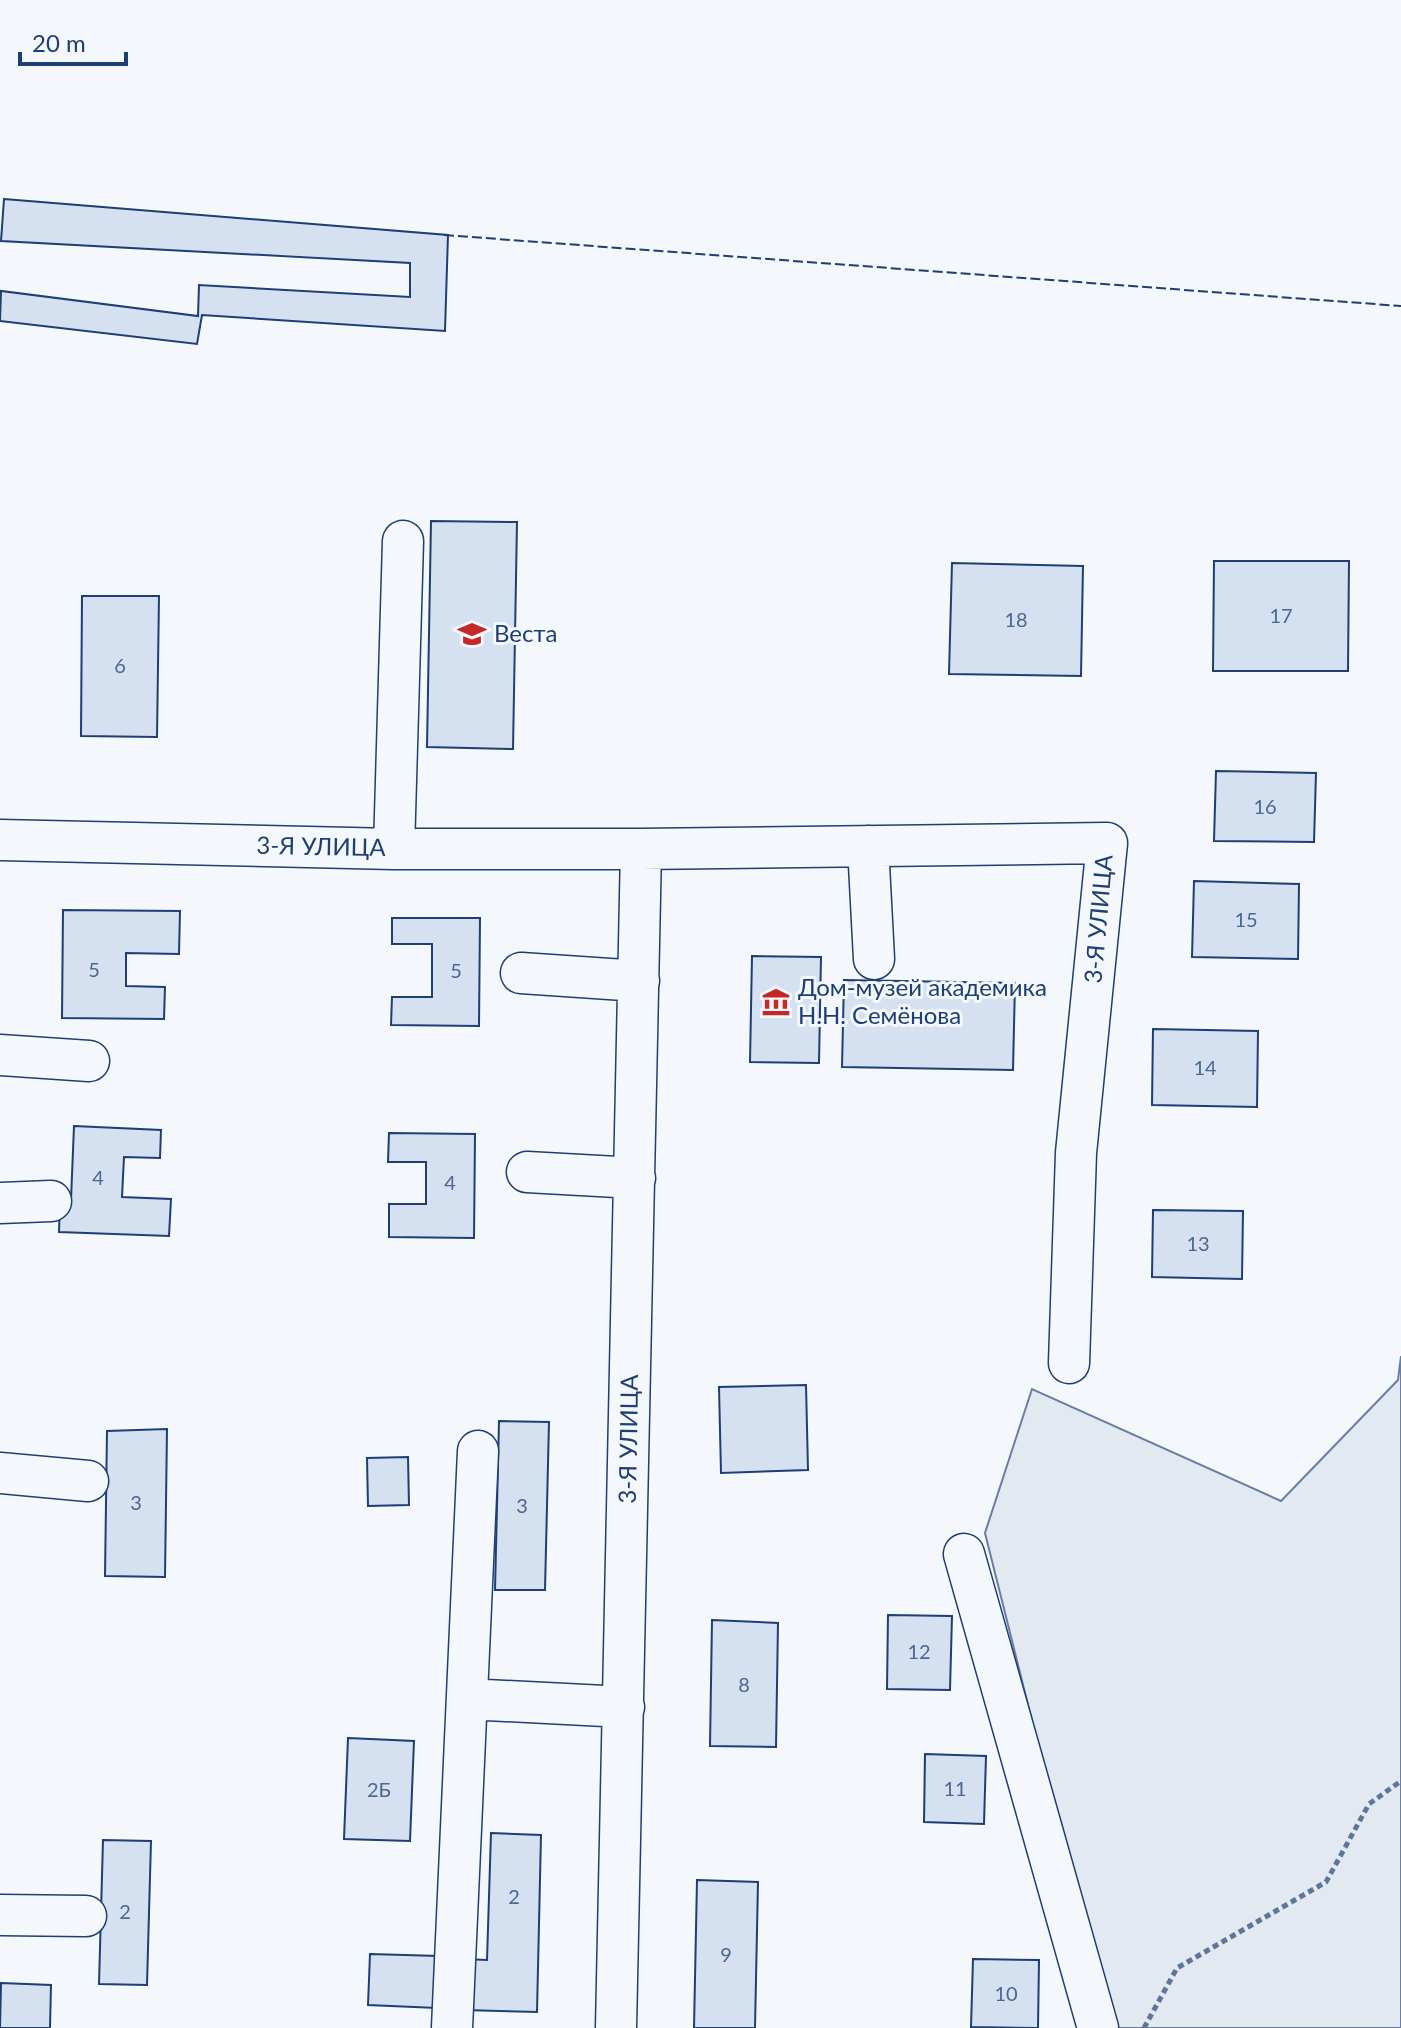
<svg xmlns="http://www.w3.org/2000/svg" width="1401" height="2028" font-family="Lato,sans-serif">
<rect width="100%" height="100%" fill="#f4f7fb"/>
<path fill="#e3e9f0" stroke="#687fa3" stroke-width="2" d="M1401,1356V2028H1109L985,1533L1032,1389L1281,1501L1398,1380Z"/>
<path fill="#d5e0f0" stroke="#1d3f73" stroke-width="2" d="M4,199L448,235L445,331L202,315L197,344L0,321L1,291L198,316L199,285L410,297V263L1,241Z
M431,521L517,522L513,749L427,747Z
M1214,561H1349L1348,671H1213Z
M952,563L1083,566L1081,676L949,674Z
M82,596H159L157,737L81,736Z
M1216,771L1316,773L1314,842L1214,841Z
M1194,881L1299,884L1298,959L1192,957Z
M63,910L180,911L179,954L126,953V986L165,987L164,1019L62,1018Z
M392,918H480L479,1026L391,1025L392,997H432V944H392Z
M752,956L821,957L819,1063L750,1062Z
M844,980L1015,983L1013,1070L842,1067Z
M1153,1029L1258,1031L1257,1107L1152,1105Z
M74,1126L161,1130L160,1158L124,1157L122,1197L171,1199L169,1236L59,1232L60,1199L71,1200Z
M389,1133L475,1134L474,1238L389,1237V1204H426V1162H388Z
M1153,1210L1243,1211L1242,1279L1152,1277Z
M806,1385L808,1470L721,1473L719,1387Z
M499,1421L549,1422L545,1590H495Z
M167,1429L165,1577L105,1576L107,1431Z
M408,1457L409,1505L368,1506L367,1458Z
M888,1615L952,1616L950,1690L887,1689Z
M712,1620L778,1623L776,1747L710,1746Z
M348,1738L414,1741L410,1841L344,1839Z
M925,1754L986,1756L984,1824L924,1822Z
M491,1833L541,1835L537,2012L463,2010L464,1959L487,1960Z
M103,1840L151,1841L147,1985L99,1984Z
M697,1880L758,1882L755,2028H694Z
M370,1954L439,1956L437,2008L368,2005Z
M973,1959L1039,1960L1038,2028L971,2027Z
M1,1983L51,1985L50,2028H0Z"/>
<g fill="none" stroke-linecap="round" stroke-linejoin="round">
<defs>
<path id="minor" d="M0,840L394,849H641L1107,843L1076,1153L1069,1363
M868,846L874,959
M394,849L403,541
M521,973L639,981
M0,1055L89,1061
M527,1172L635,1178
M0,1203L51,1201
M0,1473L88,1481
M964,1554L1098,2028
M467,1699L624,1707
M0,1915L86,1916
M452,2028L478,1451
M616,2028L641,849"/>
</defs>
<use href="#minor" stroke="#1d3f73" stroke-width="43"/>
<path stroke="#5e769c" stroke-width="5" stroke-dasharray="6 4" stroke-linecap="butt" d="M1144,2028L1177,1968L1326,1882L1369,1804L1401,1781"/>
<use href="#minor" stroke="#f4f7fb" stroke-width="40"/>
<path stroke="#1d3f73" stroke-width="2" stroke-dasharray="10 4" stroke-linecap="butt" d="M444,235L1401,306"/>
</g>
<defs>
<symbol id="school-bare" viewBox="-9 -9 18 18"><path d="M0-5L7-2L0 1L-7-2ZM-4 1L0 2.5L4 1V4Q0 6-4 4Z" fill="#c62828" stroke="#f4f7fb" stroke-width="2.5" paint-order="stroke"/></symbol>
<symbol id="museum-bare" viewBox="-9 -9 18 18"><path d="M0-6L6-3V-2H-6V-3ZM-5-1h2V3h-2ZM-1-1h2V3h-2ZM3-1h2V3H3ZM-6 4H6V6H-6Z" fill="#c62828" stroke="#f4f7fb" stroke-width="2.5" paint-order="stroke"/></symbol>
</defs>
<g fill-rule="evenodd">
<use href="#school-bare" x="452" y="614" width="40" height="40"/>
<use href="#museum-bare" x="756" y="982" width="40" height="40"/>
</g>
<g text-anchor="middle" stroke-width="6" stroke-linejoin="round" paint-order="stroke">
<g font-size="20" fill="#4b6792">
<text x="1281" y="623">17</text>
<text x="1016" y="627">18</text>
<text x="120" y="673">6</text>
<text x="1265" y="814">16</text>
<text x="1246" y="927">15</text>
<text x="94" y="977">5</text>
<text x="456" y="978">5</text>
<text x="1205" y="1075">14</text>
<text x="98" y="1185">4</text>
<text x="450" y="1190">4</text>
<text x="1198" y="1251">13</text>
<text x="136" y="1510">3</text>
<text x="522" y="1513">3</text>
<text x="919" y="1659">12</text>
<text x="744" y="1692">8</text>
<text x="955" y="1796">11</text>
<text x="379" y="1797">2Б</text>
<text x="514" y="1904">2</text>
<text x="125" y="1919">2</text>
<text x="726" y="1962">9</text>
<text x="1006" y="2001">10</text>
</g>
<g font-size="24" fill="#1d3f73" stroke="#f4f7fb" text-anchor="start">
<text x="494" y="642">Веста</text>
<text x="798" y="996">Дом-музей академика<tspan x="798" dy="28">Н.Н. Семёнова</tspan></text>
</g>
<g font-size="24" fill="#1d3f73" stroke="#f4f7fb">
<text transform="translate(321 847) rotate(1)" y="8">3-Я УЛИЦА</text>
<text transform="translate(1099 919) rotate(-85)" y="8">3-Я УЛИЦА</text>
<text transform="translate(629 1439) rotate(-89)" y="8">3-Я УЛИЦА</text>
</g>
</g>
<path d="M20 52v12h106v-12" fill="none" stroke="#1d3f73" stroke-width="4"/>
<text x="32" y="52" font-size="24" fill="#1d3f73" stroke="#f4f7fb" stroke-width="6" paint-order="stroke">20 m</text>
</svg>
